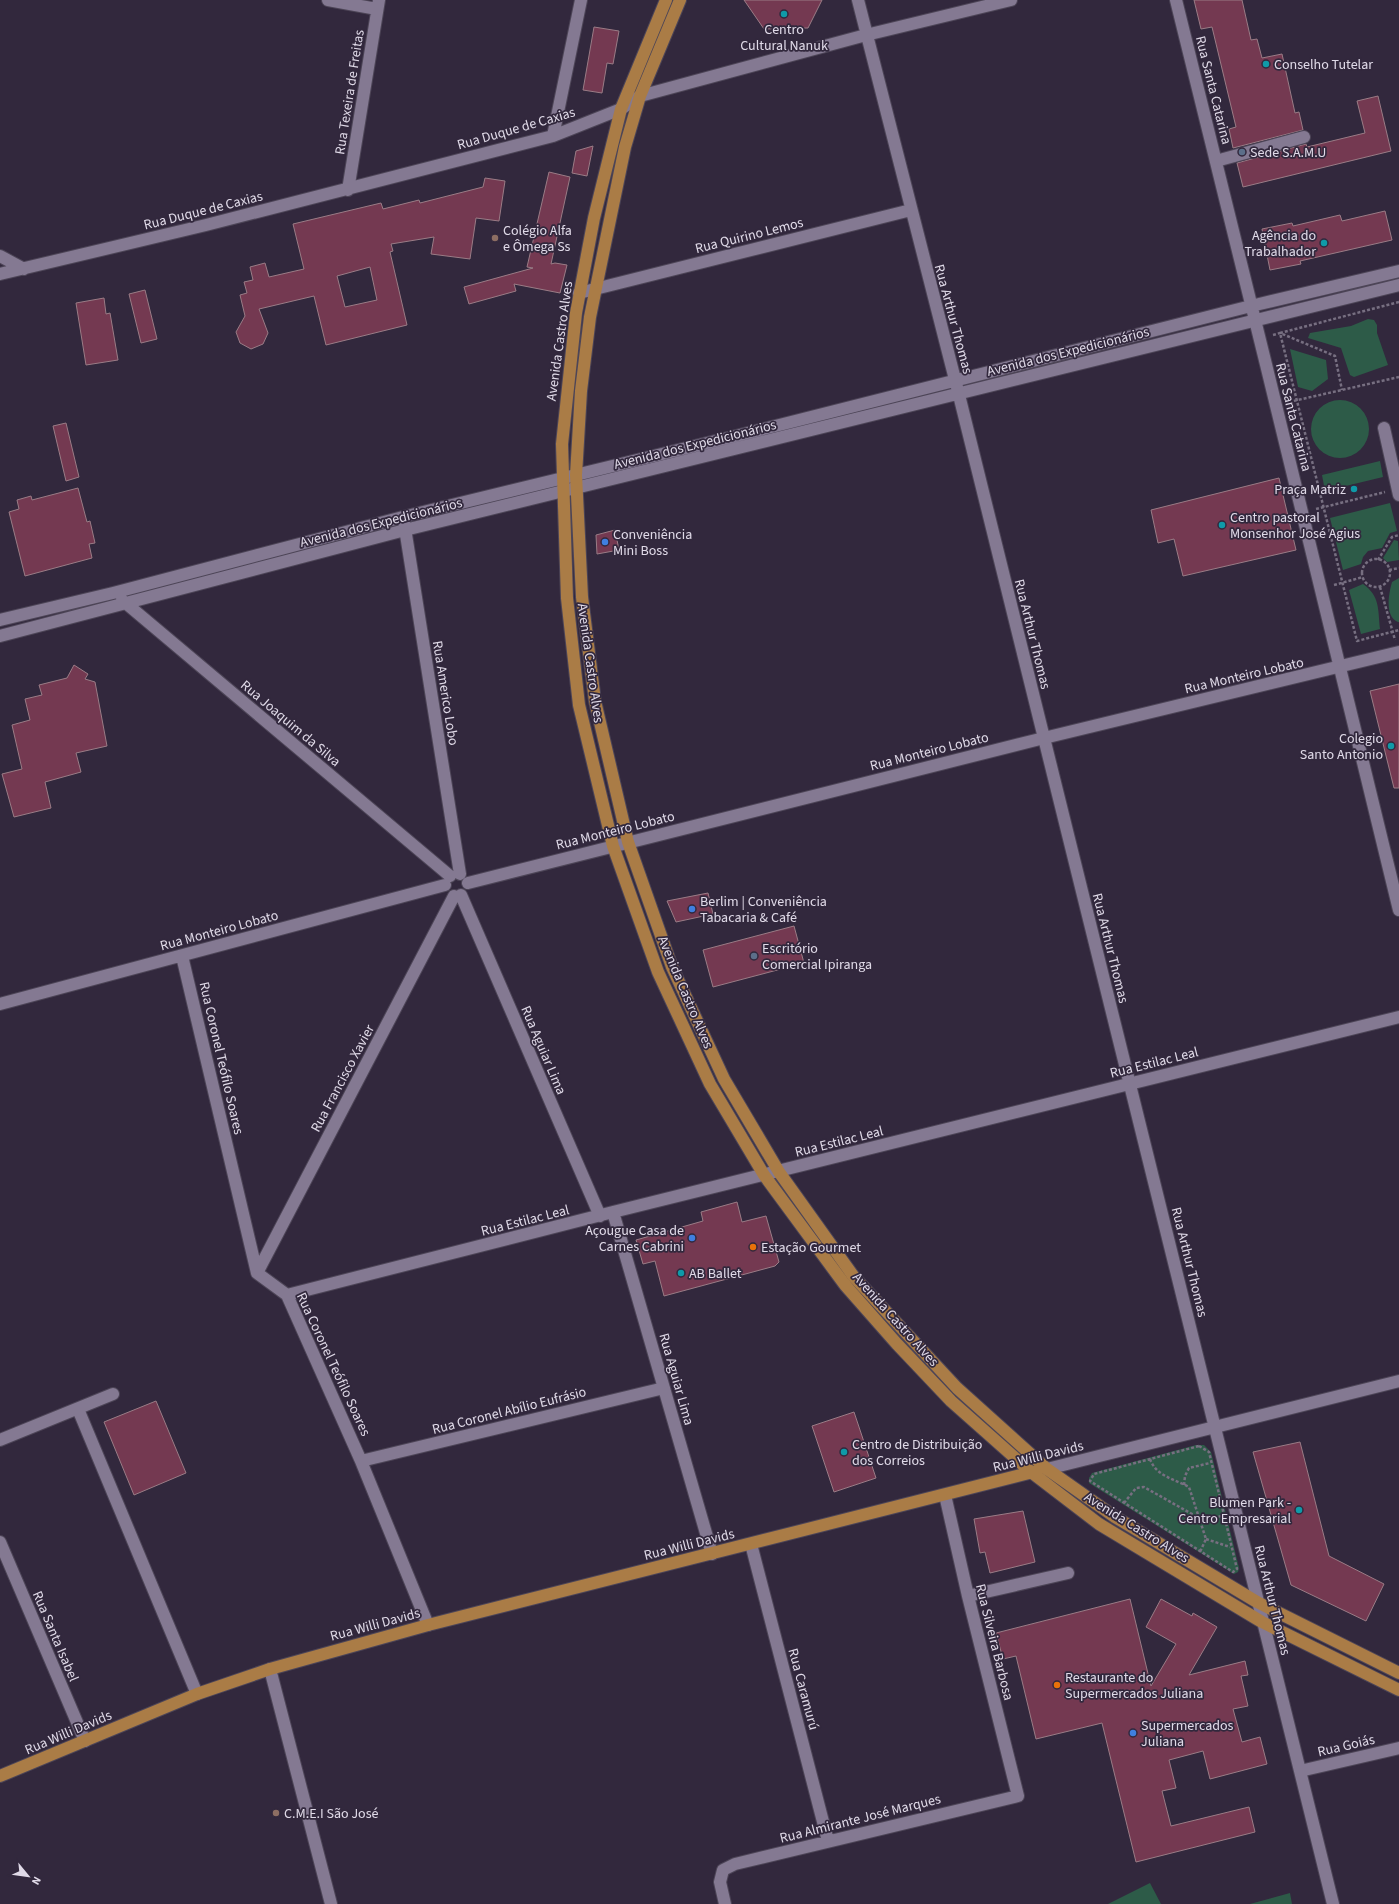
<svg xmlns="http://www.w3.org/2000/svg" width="1399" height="1904" font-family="'Source Sans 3',sans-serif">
<rect width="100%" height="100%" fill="#32283d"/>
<path fill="#2d5b48" d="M1368,319L1374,320L1377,325V333L1388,365L1354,377L1350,375L1341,348L1308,338L1310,333L1351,326Z
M1290,349L1326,360L1328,379L1312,391L1298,387Z
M1311 429a29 29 0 1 1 58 0a29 29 0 1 1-58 0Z
M1380,461L1383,477L1325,491L1322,475Z
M1390,503L1397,531L1390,533L1382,548L1368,551L1363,557L1361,564L1343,570L1330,518Z
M1394,540L1398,541L1399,560L1387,562L1383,558Z
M1399,578V622H1398C1384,616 1389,593 1392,582Z
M1363,584C1380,596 1378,609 1380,629L1361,634L1349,590Z
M1196,1445H1204L1211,1452L1239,1568L1238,1572L1234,1574L1089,1483V1478L1092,1473Z
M1150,1883L1161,1904H1108Z
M1290,1893L1292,1904H1250Z"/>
<path fill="#743951" stroke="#9a7c86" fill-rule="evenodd" d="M744,0H822L808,28L764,29Z
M1194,0H1242L1251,40L1257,39L1262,58L1282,54L1295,113L1299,112L1303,130L1233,148L1229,129L1236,127L1212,27L1201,29Z
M594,27L619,31L613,64L607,63L602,93L583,90Z
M1378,96L1391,151L1243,187L1237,163L1306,144L1307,147L1365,133L1357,101Z
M593,146L587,176L572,173L576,151Z
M549,172L570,177L551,264L555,263L567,265L560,293L514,284L516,291L469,304L464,287L533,268L527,267Z
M485,178L505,181L499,221L476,218L470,259L431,254L434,237L391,244L393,251L390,252L407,325L326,345L314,296L259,309L268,333L263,344L251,349L240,343L236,332L245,316L240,295L247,293L244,282L253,280L250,267L265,263L269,277L304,269L293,224L381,203L383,209L419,200L420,203L483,187ZM370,267L377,300L345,307L337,276Z
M1385,211L1392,240L1300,261L1301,264L1270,270L1262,229L1292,223L1293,226L1340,215L1342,221Z
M145,290L157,339L141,343L129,294Z
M104,298L106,314L110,313L118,360L86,365L76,303Z
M66,423L79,477L66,481L53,426Z
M1279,478L1296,550L1183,576L1174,539L1158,543L1151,510Z
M78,488L87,522L90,521L95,543L89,544L92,558L25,576L9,512L19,509L17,500L31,496L32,500Z
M615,530L619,550L597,554L596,535Z
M74,665L88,674L85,679L95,682L107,746L76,753L81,772L45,782L51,808L14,817L2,774L22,769L12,725L30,720L25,699L42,695L39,685L67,678Z
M1399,684V788H1394L1370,691Z
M708,893L713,914L676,922L667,901Z
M794,926L804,963L713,987L703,950Z
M737,1202L742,1222L766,1216L779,1262L775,1266L664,1296L655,1261L643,1264L636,1240L703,1221L701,1212Z
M156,1401L186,1473L134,1495L104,1422Z
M854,1412L876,1478L834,1492L812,1426Z
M1300,1442L1329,1556L1384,1584L1366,1621L1291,1585L1253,1452Z
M1023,1511L1035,1562L990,1573L985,1552L980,1553L974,1519Z
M1130,1599L1151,1686L1176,1644L1146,1627L1161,1599L1192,1616L1193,1613L1217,1627L1189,1675L1245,1661L1248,1675L1241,1676L1248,1706L1233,1709L1242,1742L1260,1737L1267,1764L1210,1779L1203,1751L1169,1760L1176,1788L1162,1791L1171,1826L1249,1807L1255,1832L1136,1862L1102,1723L1036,1739L1016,1656L1003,1659L996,1633Z"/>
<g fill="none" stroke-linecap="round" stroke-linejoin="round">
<defs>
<path id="minor" d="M328,0L377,9
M858,0L959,395L1333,1904
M1176,0C1251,303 1326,607 1399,910
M553,136L581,0
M1216,161L1304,137
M348,190L379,0
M0,256L24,269
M0,274L206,225L553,136L621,109L640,96L866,35L1011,0
M579,293L911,210
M1384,428L1399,495
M404,522L460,874
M122,600L450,876
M0,620L113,593L403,517L732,437L1251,306L1399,271
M0,636L405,530L1399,285
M468,883L1044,738L1399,652
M461,895L600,1216
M182,956L257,1273L287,1295L361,1461L428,1625
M0,1004L445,885
M613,1212L712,1554
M257,1273L454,896
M287,1295L613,1212L1399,1017
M78,1409L197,1694
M0,1440L113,1394
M361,1461L664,1388
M1047,1469L1399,1381
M0,1542L85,1741
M751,1544L828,1841
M968,1596L1068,1573
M270,1669L331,1904
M1300,1771L1399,1748
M725,1904L720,1882L723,1870L735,1864L1018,1796L968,1596L945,1495"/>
<path id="major" d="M666,0L621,109L594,218L576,313L562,444L567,598L579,705L613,846L658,972L710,1084L764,1175L845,1285L897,1344L951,1401L1031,1472L1099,1524L1262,1622L1399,1690
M680,0L640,96L625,147L590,317L581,391L576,475L582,597L595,701L628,842L672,967L724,1079L779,1172L854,1277L957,1388L1047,1469L1115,1517L1257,1602L1399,1673
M0,1776L197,1694L270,1669L428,1625L1037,1471"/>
</defs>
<use href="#minor" stroke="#4d4557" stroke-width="14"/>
<use href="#major" stroke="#4d4557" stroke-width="14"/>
<path stroke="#776f81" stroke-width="2.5" stroke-dasharray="3 2" stroke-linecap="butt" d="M1399,302L1280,333L1357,641L1399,630
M1273,335L1280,333L1335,356L1342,390
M1289,402L1399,377
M1316,509L1385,492
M1362 573a14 14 0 1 1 28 0a14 14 0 1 1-28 0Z
M1378,560L1392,537L1399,535
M1389,570L1399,568
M1334,585L1363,577
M1380,587L1395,640
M1199,1446L1209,1452L1237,1569L1233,1572L1090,1481L1094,1474Z
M1150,1459C1156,1476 1174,1479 1189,1487L1206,1539L1200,1552
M1184,1485L1185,1476L1189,1468L1210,1463
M1124,1503L1136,1488L1144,1487L1199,1518L1224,1516
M1206,1539L1230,1547"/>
<use href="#minor" stroke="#847992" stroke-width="12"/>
<use href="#major" stroke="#aa7c46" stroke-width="12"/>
</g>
<g fill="#0f9aa8" stroke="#32283d" stroke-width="1.5">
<circle cx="784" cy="14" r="4"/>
<circle cx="1266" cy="64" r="4"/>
<circle cx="1324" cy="243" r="4"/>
<circle cx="1354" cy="489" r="4"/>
<circle cx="1222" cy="525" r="4"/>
<circle cx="1391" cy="746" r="4"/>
<circle cx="681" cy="1273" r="4"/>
<circle cx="844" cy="1452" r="4"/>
<circle cx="1299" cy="1510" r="4"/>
</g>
<g fill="#5c6f8a" stroke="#32283d" stroke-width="1.5">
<circle cx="1242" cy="152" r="4"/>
<circle cx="754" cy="956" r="4"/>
</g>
<g fill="#8d6e63" stroke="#32283d" stroke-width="1.5">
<circle cx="495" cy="238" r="4"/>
<circle cx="276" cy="1813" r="4"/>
</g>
<g fill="#3f7fe0" stroke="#32283d" stroke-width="1.5">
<circle cx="605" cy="542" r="4"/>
<circle cx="692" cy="909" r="4"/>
<circle cx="692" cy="1238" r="4"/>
<circle cx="1133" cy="1733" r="4"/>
</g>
<g fill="#e8710a" stroke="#32283d" stroke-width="1.5">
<circle cx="753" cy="1247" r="4"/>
<circle cx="1057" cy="1685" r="4"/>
</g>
<g text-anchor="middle" stroke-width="3.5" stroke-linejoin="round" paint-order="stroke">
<g font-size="14" fill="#e0dae8" stroke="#32283d" text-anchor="start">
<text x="784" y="34" text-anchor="middle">Centro<tspan x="784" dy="16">Cultural Nanuk</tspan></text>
<text x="1274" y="69">Conselho Tutelar</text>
<text x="1250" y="157">Sede S.A.M.U</text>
<text x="503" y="235">Colégio Alfa<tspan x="503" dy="16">e Ômega Ss</tspan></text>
<text x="1316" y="240" text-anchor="end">Agência do<tspan x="1316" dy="16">Trabalhador</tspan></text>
<text x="1346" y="494" text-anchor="end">Praça Matriz</text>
<text x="1230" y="522">Centro pastoral<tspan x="1230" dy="16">Monsenhor José Agius</tspan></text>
<text x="613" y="539">Conveniência<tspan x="613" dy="16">Mini Boss</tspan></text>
<text x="1383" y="743" text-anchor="end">Colegio<tspan x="1383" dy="16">Santo Antonio</tspan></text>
<text x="700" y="906">Berlim | Conveniência<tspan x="700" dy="16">Tabacaria &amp; Café</tspan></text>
<text x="762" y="953">Escritório<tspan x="762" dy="16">Comercial Ipiranga</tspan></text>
<text x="684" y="1235" text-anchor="end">Açougue Casa de<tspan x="684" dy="16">Carnes Cabrini</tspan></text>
<text x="761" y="1252">Estação Gourmet</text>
<text x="689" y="1278">AB Ballet</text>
<text x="852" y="1449">Centro de Distribuição<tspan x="852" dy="16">dos Correios</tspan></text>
<text x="1291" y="1507" text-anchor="end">Blumen Park -<tspan x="1291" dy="16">Centro Empresarial</tspan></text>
<text x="1065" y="1682">Restaurante do<tspan x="1065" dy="16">Supermercados Juliana</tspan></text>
<text x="1141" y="1730">Supermercados<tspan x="1141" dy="16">Juliana</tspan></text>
<text x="284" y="1818">C.M.E.I São José</text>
</g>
<g font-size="14" fill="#e0dae8" stroke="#32283d">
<text transform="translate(1214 90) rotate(76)" y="5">Rua Santa Catarina</text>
<text transform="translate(349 92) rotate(-81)" y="5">Rua Texeira de Freitas</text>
<text transform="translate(516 128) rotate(-16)" y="5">Rua Duque de Caxias</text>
<text transform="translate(203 210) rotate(-14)" y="5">Rua Duque de Caxias</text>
<text transform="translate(749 235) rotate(-14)" y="5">Rua Quirino Lemos</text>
<text transform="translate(954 319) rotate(75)" y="5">Rua Arthur Thomas</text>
<text transform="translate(559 341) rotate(-82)" y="5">Avenida Castro Alves</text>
<text transform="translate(1068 351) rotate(-14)" y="5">Avenida dos Expedicionários</text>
<text transform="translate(1294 417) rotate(76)" y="5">Rua Santa Catarina</text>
<text transform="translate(695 444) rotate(-14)" y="5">Avenida dos Expedicionários</text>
<text transform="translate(381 522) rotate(-14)" y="5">Avenida dos Expedicionários</text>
<text transform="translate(1033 634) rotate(76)" y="5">Rua Arthur Thomas</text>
<text transform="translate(591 663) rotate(82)" y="5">Avenida Castro Alves</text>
<text transform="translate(1244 675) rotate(-13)" y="5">Rua Monteiro Lobato</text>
<text transform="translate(446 693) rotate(81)" y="5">Rua Americo Lobo</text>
<text transform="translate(291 723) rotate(40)" y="5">Rua Joaquim da Silva</text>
<text transform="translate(929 751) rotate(-14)" y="5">Rua Monteiro Lobato</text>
<text transform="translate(615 830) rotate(-14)" y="5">Rua Monteiro Lobato</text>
<text transform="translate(219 930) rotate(-15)" y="5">Rua Monteiro Lobato</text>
<text transform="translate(1111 948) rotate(76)" y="5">Rua Arthur Thomas</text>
<text transform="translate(686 992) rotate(67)" y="5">Avenida Castro Alves</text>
<text transform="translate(544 1050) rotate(67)" y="5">Rua Aguiar Lima</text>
<text transform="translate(222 1058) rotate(77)" y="5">Rua Coronel Teófilo Soares</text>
<text transform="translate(1154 1062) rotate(-14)" y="5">Rua Estilac Leal</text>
<text transform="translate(342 1078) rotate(-62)" y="5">Rua Francisco Xavier</text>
<text transform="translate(839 1141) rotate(-14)" y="5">Rua Estilac Leal</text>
<text transform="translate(525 1220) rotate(-14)" y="5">Rua Estilac Leal</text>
<text transform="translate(1190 1262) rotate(76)" y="5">Rua Arthur Thomas</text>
<text transform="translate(896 1319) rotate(48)" y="5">Avenida Castro Alves</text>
<text transform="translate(334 1364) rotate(65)" y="5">Rua Coronel Teófilo Soares</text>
<text transform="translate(677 1379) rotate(74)" y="5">Rua Aguiar Lima</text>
<text transform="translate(509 1410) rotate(-14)" y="5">Rua Coronel Abílio Eufrásio</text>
<text transform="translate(1038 1456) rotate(-14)" y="5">Rua Willi Davids</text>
<text transform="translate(1137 1527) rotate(32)" y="5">Avenida Castro Alves</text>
<text transform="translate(689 1544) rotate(-14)" y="5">Rua Willi Davids</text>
<text transform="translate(1273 1600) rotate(76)" y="5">Rua Arthur Thomas</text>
<text transform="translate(375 1624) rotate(-15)" y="5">Rua Willi Davids</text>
<text transform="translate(56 1636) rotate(67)" y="5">Rua Santa Isabel</text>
<text transform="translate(995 1642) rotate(76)" y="5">Rua Silveira Barbosa</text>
<text transform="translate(804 1689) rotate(75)" y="5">Rua Caramurú</text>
<text transform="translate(68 1732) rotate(-23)" y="5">Rua Willi Davids</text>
<text transform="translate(1346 1745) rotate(-13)" y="5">Rua Goiás</text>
<text transform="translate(860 1818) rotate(-14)" y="5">Rua Almirante José Marques</text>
</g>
</g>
<g transform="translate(28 1876) rotate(119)" stroke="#32283d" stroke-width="3" paint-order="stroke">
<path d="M0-3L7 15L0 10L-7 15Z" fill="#e0dae8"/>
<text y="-6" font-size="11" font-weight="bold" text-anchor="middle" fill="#e0dae8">N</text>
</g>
</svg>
